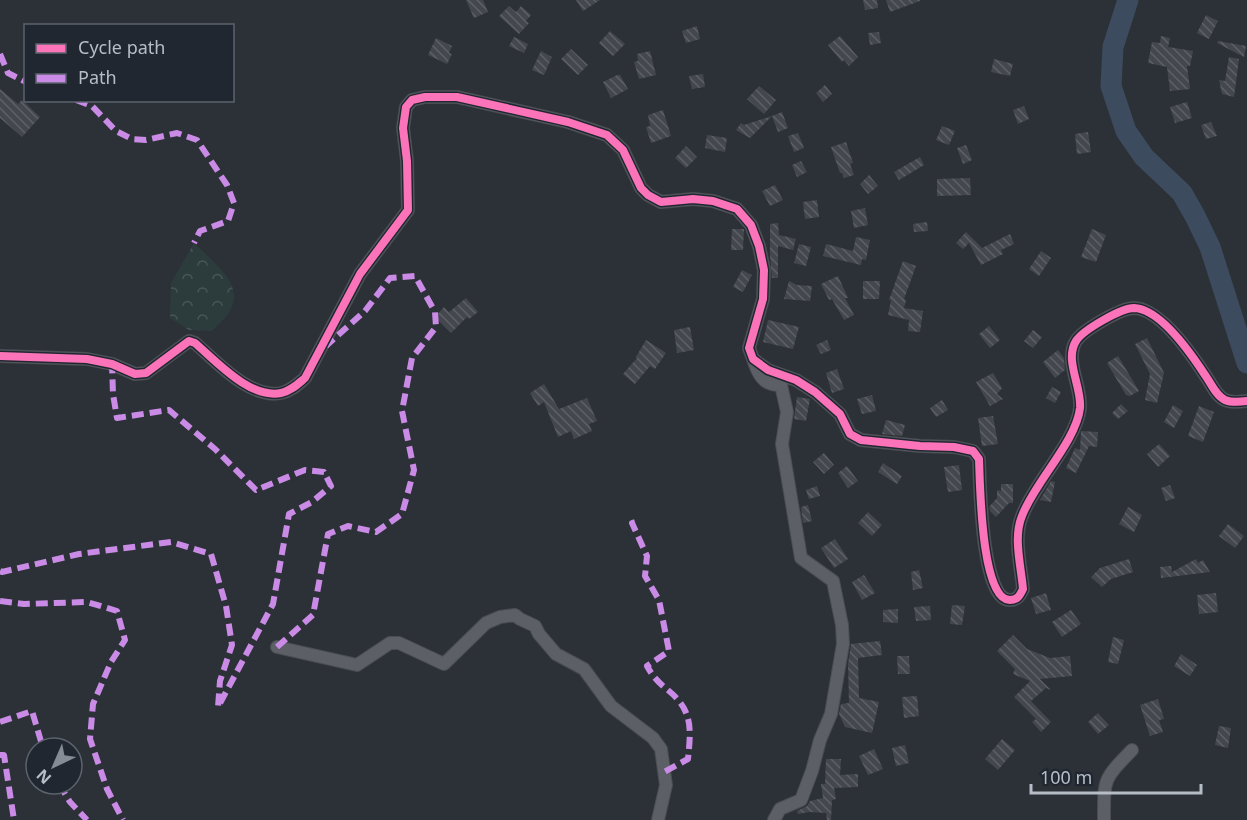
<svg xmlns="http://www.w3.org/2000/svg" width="1247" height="820" font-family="'Noto Sans',sans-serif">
<defs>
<pattern id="forest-crowns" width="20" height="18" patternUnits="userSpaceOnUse" patternTransform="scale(1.5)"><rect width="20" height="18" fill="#2c3c3d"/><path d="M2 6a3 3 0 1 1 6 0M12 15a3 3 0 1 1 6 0" fill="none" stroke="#485658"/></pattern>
<pattern id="building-back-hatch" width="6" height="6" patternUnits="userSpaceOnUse" patternTransform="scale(1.5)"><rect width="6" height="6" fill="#44484e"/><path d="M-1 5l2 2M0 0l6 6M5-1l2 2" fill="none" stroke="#5d6066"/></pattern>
</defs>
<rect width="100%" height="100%" fill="#2c3137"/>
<path fill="url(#forest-crowns)" d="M194,243C225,273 257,295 211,331L189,330L170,318L171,283Z"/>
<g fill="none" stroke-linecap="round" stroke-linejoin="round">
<path stroke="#3d4b5e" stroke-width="21" d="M1128,0L1113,47L1111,86L1126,131L1144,157L1182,193L1195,216L1210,247L1247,363"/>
</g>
<path fill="url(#building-back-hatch)" d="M466,0H483L488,12L474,18Z
M576,0H600L583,11Z
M863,0H877L878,8L865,10Z
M886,0H920V1L890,12Z
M509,6L516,12L521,6L531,15L526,21L529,23L519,34L499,16Z
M1206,15L1218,21L1209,39L1197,33Z
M697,26L700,39L686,43L682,31Z
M610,31L625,44L613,56L599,43Z
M879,32L881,43L870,45L868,33Z
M840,36L858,57L849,66L844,60L842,62L828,45Z
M1161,36L1170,38L1168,47L1193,51L1190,66H1187L1190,89L1170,91L1167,67L1148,63L1152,42L1160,43Z
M514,37L528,44L524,53L509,46Z
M436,38L452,46L449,53L452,54L447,64L428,55Z
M1218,41L1246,46L1244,57L1217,43Z
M571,49L588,65L578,75L561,59Z
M541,51L552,57L544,75L532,70Z
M650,51L656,75L639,79L634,62L638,61L637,54Z
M1229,57L1239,59L1234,97L1222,94L1219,80L1225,81Z
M994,59L1013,64L1010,76L991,72Z
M703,74L705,87L692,89L689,76Z
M617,75H620L628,89L611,98L603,82Z
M825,85L832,94L823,102L816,93Z
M759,86L776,100L764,114L747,99Z
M0,89L18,104L22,100L40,117L22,137L0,118Z
M1187,102L1192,118L1175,123L1170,107Z
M1024,106L1029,119L1018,124L1013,110Z
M663,110L671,136L651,143L646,127L650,126L648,115Z
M782,112L788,128L778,132L772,116Z
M772,116L750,138L736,130L741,123L744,125Z
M1211,122L1217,136L1206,139L1201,125Z
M942,126L955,131L949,145L936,140Z
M1088,132L1091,152L1077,154L1075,134Z
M798,133L804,148L794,152L788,136Z
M707,135L727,138L725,152L705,148Z
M846,142L853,163L850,164L854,175L844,178L842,173H840L831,147Z
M966,145L972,160L963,164L957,148Z
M686,146L697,157L686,168L675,158Z
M920,157L924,165L899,180L894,172Z
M801,161L807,172L797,177L792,165Z
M869,175L878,186L868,194L860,184Z
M970,178L971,195L937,196V179Z
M775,185L783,200L770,206L762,191Z
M817,200L819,217L805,219L803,202Z
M865,208L868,225L854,228L851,211Z
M927,222L928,231L914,232L913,224Z
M778,223L779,235L796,239L793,250L778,246V278H772L770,256V224Z
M732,229H744L743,250H731Z
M1092,229L1106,235L1096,262L1081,257Z
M966,232L982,248L1010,234L1014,244L1001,250L1003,254L981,265L969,243L963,249L956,243Z
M856,237L870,240L866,260L862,259L861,265L823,256L826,244L853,251Z
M799,244L811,247L806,266L794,263Z
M1041,251L1051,258L1039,276L1029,269Z
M903,261L916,266L904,299L906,300L904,308L923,311L920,332L908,331L909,320L888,315L891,300H889Z
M742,270L752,275L743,292L733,287Z
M838,276L848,298H845L854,315L844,320L832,299L829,300L821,284Z
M789,281L797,285L812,286L810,301L784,299Z
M863,281H880L879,299H863Z
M466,298L478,312L469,319L467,317L451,333L435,317L444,307L449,312Z
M768,320L799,327L793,349L763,342Z
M989,326L1000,340L990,348L979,334Z
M690,327L694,350L677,353L674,330Z
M1033,330L1042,337L1033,348L1024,341Z
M1147,338L1164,373L1157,403L1145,400L1150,374L1135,344Z
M646,340L666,353L655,369L650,366L635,384L623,374L637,358L636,357Z
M827,340L831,350L821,354L816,345Z
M1058,350L1064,358L1065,370L1055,378L1043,362Z
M1118,356L1139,391L1130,396L1126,395L1107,363Z
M837,369L844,389L832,393L826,373Z
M993,373L1002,388L997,394L1003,399L990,406L976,382Z
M544,384L559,409L587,398L597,421L589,424L592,431L574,439L571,431L558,437L544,402L538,406L530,393Z
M1052,387L1061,392L1055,403L1046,398Z
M872,395L876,411L862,414L857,399Z
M797,397L810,399L806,421L794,419Z
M942,400L948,410L936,417L930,408Z
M1121,404L1128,411L1118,419L1112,413Z
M1173,405L1183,411L1174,428L1164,422Z
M1199,406L1214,412L1203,442L1188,436Z
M993,416L998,444L982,446L978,418Z
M886,420L905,425L902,436L882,434Z
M1081,431L1098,432L1097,447L1089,446L1076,473L1066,468L1075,448L1080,450Z
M1159,444L1170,456L1158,467L1147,454Z
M824,453L834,465L824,474L813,462Z
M883,463L902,476L897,484L878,472Z
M959,465L962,490L948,492L944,467Z
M847,466L858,481L848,488L838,473Z
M1051,481L1055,482L1051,502L1040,500Z
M1001,484H1013V503H1009L996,517L990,511L989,507L997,498V490L1001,491Z
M1170,485L1175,498L1166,501L1161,488Z
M817,486L820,496L809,499L806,490Z
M808,505L812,521L803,523L801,507Z
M1128,507L1142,515L1134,532L1119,524Z
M868,512L882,525L872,536L858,523Z
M1228,524L1244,536L1235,548L1219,536Z
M835,539L848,559L834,568L821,548Z
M1129,559L1133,572L1111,579L1102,587L1091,577L1100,568Z
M1196,559L1198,563L1203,560L1210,572L1161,578L1160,567L1171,566L1172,572Z
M919,570L923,588L913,590L911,572Z
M864,575L875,593L862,600L852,582Z
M1046,593L1051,610L1036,614L1031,598Z
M1216,593L1218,612L1199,614L1197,595Z
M952,605L965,606L962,625L950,624Z
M930,606L931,620L916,621L914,607Z
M898,609V623L883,622V610Z
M1071,610L1081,624L1062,637L1052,622Z
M1013,635L1027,649L1050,658L1070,656L1072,676L1040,679L1051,690L1046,688L1031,701L1051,722L1041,732L1032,722L1036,719L1014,697L1030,681L1013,674L1015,669L997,651Z
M1113,637L1124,640L1118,664L1108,662Z
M880,641L882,655L858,658L859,698L879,702L872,733L845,727L839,714L841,704L849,703L848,664L851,644Z
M1181,654L1197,665L1190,676L1174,666Z
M897,656H909L910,674H898Z
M917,696L919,716L904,718L902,697Z
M1158,699L1164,719L1159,720L1163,732L1150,736L1140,705Z
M1098,713L1109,725L1098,734L1088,722Z
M1219,726L1231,728L1228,748L1215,745Z
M1002,739L1015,750L998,770L985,759Z
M905,745L909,763L896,766L892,748Z
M874,749L883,769L868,775L859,756Z
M826,759H841L840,775L858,774V787L834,788L836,799L832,800L831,820H827L826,813L809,812L798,814L797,811L807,806L810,801L823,798L821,784H825Z"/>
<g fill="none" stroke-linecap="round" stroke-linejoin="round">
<defs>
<path id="minor" d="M0,356L87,359L112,364L135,374L146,373L189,341L195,343C217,362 250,399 281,393C291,391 298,384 305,378L360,274L408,210L407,161L403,128L406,107L412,100L425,97H457L568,122L607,135L623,150L641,188L648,195L661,202L693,199L713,201L737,209L751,225L759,246L764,270L763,299L749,348L753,359L768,370L796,380L815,392L840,414L850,434L861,440L920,446L954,447L973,451L979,459C980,482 981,601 1010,600C1018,600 1020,595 1023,589C1021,566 1013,537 1022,516C1034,483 1076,442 1080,408C1082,387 1064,360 1076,341C1083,330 1121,308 1134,308C1161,309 1192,355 1205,375C1211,383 1216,396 1225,400C1232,403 1240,402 1247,401
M753,359C758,374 763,386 781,385L787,412L782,444L801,558L833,581L842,625L843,644L831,714L820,740L812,771L801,800L780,809L774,820
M277,647L357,665L390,643H399L444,664L486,623L500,617L515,615L520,619L535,626L539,634L556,654L584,669L611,706L653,738L661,749L666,785L658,820
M1104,820C1104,778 1103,780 1132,750"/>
</defs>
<use href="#minor" stroke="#4a4d52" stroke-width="14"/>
<use href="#minor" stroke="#5c5f65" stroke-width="12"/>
<path stroke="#ca8be6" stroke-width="6" stroke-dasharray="12 6" stroke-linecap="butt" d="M0,54L8,73L26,82
M76,100L92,106L116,131L132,139L146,140L177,133L197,140L227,185L234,203L228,221L200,231L194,243
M635,522L632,523L647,556L645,576L659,600L669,651L647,666C653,677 659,683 669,691C693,711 691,729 688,759L664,772
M0,571L2,572L79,554L171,542L211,554L226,606L232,645L220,681L218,707L273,604L289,514L312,502L331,486L324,472L305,470L256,490L215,449L169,410L117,418L113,394L112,364
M0,601L24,604L87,602L117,611L125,640L111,662L93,704L90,739L107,789L123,820
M277,647L313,615L328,534L348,526L376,532L402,514L414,470L402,411L412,358L436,327L435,312L415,276L390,278L365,311L326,346
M0,722L32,711L43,748
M0,755H4L14,820
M59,784L70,802L87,820"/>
<defs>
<path id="cycleway" d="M0,356L87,359L112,364L135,374L146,373L189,341L195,343C217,362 250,399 281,393C291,391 298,384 305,378L360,274L408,210L407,161L403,128L406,107L412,100L425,97H457L568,122L607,135L623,150L641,188L648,195L661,202L693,199L713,201L737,209L751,225L759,246L764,270L763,299L749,348L753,359L768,370L796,380L815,392L840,414L850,434L861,440L920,446L954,447L973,451L979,459C980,482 981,601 1010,600C1018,600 1020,595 1023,589C1021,566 1013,537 1022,516C1034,483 1076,442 1080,408C1082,387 1064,360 1076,341C1083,330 1121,308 1134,308C1161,309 1192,355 1205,375C1211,383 1216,396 1225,400C1232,403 1240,402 1247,401"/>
</defs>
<use href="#cycleway" stroke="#202731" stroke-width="11"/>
<use href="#cycleway" stroke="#fb73b8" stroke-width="8"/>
</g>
<rect x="24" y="24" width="210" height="78" fill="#202731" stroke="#5c636d" stroke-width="1.5"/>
<rect x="36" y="44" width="30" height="9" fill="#fb73b8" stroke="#5c636d" stroke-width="1.5"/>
<text x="78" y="54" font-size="18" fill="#b6bdc7">Cycle path</text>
<rect x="36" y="74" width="30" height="9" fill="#ca8be6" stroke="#5c636d" stroke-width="1.5"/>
<text x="78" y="84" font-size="18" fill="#b6bdc7">Path</text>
<g transform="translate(54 766) rotate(224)"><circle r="28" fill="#202731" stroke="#5c636d" stroke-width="1.5"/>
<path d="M0-4.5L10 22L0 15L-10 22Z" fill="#868c95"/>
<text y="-9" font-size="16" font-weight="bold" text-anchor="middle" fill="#b6bdc7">N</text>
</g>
<path d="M1031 784v9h170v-9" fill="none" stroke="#b6bdc7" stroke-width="3"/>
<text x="1040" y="784" font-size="18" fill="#b6bdc7" stroke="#202731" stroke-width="4.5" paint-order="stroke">100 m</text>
</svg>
